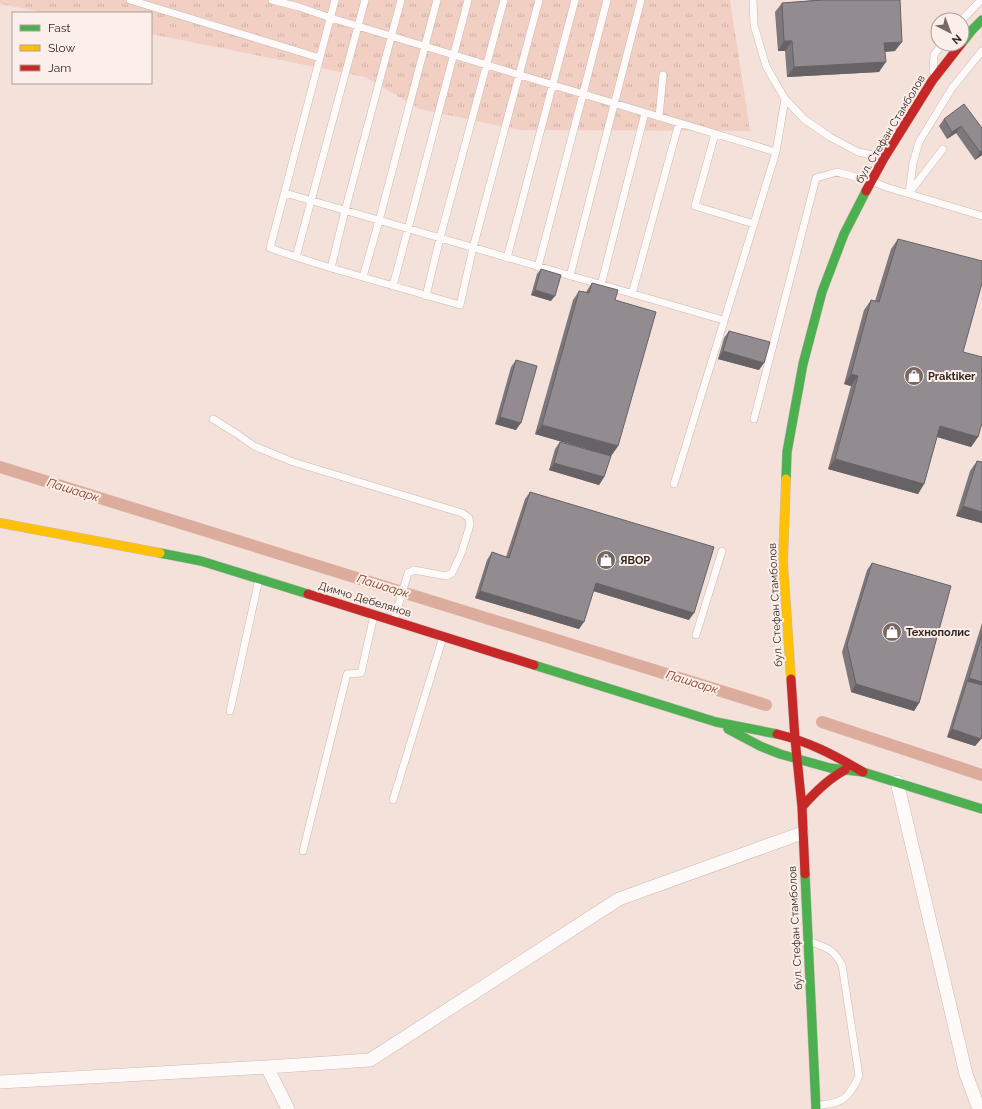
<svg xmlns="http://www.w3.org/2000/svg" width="982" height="1109" font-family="Raleway,sans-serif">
<defs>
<pattern id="grass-tufts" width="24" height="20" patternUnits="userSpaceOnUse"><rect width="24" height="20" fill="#f1cfc3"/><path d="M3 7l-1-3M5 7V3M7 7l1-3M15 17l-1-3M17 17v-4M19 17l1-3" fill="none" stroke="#cfb2a7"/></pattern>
</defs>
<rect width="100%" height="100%" fill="#f4e1da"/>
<path fill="url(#grass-tufts)" d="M0,0H730L750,131L520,130L420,109L365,77L151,34V13H47L0,4Z"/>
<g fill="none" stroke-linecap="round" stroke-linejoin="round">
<path stroke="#dcad9d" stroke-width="12" d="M0,467L766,705
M822,722L982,775"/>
<defs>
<path id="lane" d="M130,0L320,58
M272,0L299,7L331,18L776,152
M335,0L270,248L296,257L365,0
M753,0L754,25L766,66L785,99L804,119L830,137L858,152L882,157
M962,20L981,0
M933,71L934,55L942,44
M659,117L663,75
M715,134L695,206L754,224
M285,193L723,320
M909,193L913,163L919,142L952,88L982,51
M909,193L943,149
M296,257L331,268L460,305L473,248L539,0
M507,258L575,0
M538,267L583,94L607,0
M331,268L345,211L401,0
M570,276L641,0
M363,277L379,221L437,0
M601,285L645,113
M393,286L468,0
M632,294L679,123
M426,296L440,238L504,0
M213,419L237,434L254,446L293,462L462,513L469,518L470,525L461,554L452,573L446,576L414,570L408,573L394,620
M754,419L816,178L837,172L871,181L886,187L982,216
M674,484L776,152L785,99
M696,635L722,551
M230,711L259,579
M393,800L443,637
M303,851L347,674L361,673L374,615
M811,942C828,948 833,949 842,965L859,1076C855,1085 849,1097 839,1101C833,1104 824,1104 817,1106"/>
<path id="street" d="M897,782L966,1074L979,1109
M267,1067L288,1109
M0,1082L267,1067L370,1060L619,899L802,833"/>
<path id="fast" d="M962,43L972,30L982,20
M786,479L787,452L803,364L822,292L844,234L866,191
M160,553L201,561L308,594
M534,665L716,722L777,734
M728,729L760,746L780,754L830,768L863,772L982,809
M805,874L816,1109"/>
<path id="slow" d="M786,479L783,562L791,679
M0,523L160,553"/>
<path id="jam" d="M866,191L884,158L932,81L961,44
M308,594L534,665
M791,679L795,739L802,807L805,874
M777,734C810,742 834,755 863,772
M802,807C815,792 828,779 845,770"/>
</defs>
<use href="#lane" stroke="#c9bab5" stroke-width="8"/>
<use href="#street" stroke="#c9bab5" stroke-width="14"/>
<use href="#fast" stroke="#c9bab5" stroke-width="10"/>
<use href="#slow" stroke="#c9bab5" stroke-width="10"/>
<use href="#jam" stroke="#c9bab5" stroke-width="10"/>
<use href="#lane" stroke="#fdfaf9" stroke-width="7"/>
<use href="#street" stroke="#fdfaf9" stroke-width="13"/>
<use href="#fast" stroke="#4caf50" stroke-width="9"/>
<use href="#slow" stroke="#ffc107" stroke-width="9"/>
<use href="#jam" stroke="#c62828" stroke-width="9"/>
</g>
<path fill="#7e787d" d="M816,0H900L895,51L885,52L879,72L787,77L785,51H778L775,12L782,3Z
M944,119L982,128V155L975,160L956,133L947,139L939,126Z
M898,239L963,352L978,437L971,447L937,437L924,484L918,494L828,469L851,386L844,384L864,310L871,300L875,301L891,249Z
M541,269L551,301L531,295L537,274Z
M592,283L615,300L618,446L611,456L535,434L573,300L579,291L586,292Z
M729,331L759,370L718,359L724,338Z
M516,360V430L495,424L511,367Z
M560,442L604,477L599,485L549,470L555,449Z
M977,461L982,462V523L956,516L970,471Z
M530,492L689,620L593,591L579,629L475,598L487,560L492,552L506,557L525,499Z
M872,563L919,703L914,711L851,692L842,652L867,570Z
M982,623V734L981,739L975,746L947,737Z"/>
<path fill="#666266" d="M784,41H792L785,51H778Z
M902,42L895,51L878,52L884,43Z
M886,62L879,72L787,77L794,67Z
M961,126L956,133L947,139L952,132Z
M982,151V155L975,160L980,152Z
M535,290L555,296L551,301L531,295Z
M723,351L764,363L759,370L718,359Z
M851,374L858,376L851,386L844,384Z
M500,417L521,423L516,430L495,424Z
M542,425L618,446L611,456L535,434Z
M940,426L978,437L971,447L934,436Z
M835,459L924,484L918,494L828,469Z
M554,463L604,477L599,485L549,470Z
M963,506L982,512V523L956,516Z
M596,583L694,613L689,620L590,590Z
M480,591L584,622L579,629L475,598Z
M969,678L982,682V694L967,681Z
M856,684L919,703L914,711L851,692Z
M952,729L981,739L975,746L947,737Z"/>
<path fill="#928c91" stroke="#666266" d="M823,0H900L902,42L884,43L886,62L794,67L792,41H784L782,3Z
M964,104L982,128V151L980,152L961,126L952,132L944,119Z
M898,239L982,261V283L963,352L982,357V423L978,437L940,426L924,484L835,459L858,376L851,374L871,300L879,302Z
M541,269L561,275L555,296L535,290Z
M592,283L618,290L615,300L656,312L618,446L542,425L579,291L589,293Z
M729,331L770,342L764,363L723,351Z
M516,360L537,366L521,423L500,417Z
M560,442L611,456L604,477L554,463Z
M977,461L982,462V512L963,506Z
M530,492L714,547L694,613L596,583L584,622L480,591L492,552L509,558Z
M872,563L951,586L919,703L856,684L847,645Z
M982,634V682L969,678Z
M967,681L982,685V734L981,739L952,729Z"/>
<defs>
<symbol id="shop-disc" viewBox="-11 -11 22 22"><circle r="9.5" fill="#776863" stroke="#fceee9"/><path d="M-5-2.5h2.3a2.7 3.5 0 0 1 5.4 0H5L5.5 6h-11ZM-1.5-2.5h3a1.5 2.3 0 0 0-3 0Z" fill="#fff"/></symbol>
</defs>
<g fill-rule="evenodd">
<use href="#shop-disc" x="903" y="365" width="22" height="22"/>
<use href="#shop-disc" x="595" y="549" width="22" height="22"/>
<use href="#shop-disc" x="881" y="621" width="22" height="22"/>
</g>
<g text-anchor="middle" stroke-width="4" stroke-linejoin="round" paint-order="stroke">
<g font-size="11" fill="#342723" stroke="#fceee9">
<text transform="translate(890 129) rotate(-59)" y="4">бул. Стефан Стамболов</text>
<text transform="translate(365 599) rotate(17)" y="4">Димчо Дебелянов</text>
<text transform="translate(775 605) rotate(-93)" y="4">бул. Стефан Стамболов</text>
<text transform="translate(795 928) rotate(-93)" y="4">бул. Стефан Стамболов</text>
</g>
<g font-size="11" font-weight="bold" fill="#342723" stroke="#fceee9" text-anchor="start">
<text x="928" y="380">Praktiker</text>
<text x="620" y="564">ЯВОР</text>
<text x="906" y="636">Технополис</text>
</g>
<g font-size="12" font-style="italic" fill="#80391f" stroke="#fceee9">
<text transform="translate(73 490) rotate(17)" y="4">Пашаарк</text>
<text transform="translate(383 586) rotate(17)" y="4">Пашаарк</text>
<text transform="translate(692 682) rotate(17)" y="4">Пашаарк</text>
</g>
</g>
<rect x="12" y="12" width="140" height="72" fill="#fceee9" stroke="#ac9e9a"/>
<rect x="20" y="25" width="20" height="6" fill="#4caf50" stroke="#ac9e9a"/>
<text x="48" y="32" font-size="12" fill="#342723">Fast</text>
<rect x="20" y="45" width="20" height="6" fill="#ffc107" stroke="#ac9e9a"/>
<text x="48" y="52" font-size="12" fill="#342723">Slow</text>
<rect x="20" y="65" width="20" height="6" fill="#c62828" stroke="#ac9e9a"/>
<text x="48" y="72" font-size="12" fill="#342723">Jam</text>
<g transform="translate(950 32) rotate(138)"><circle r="19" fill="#fceee9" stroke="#ac9e9a"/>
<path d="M0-3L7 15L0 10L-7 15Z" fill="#776863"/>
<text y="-6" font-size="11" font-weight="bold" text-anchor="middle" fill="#342723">N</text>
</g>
</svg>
